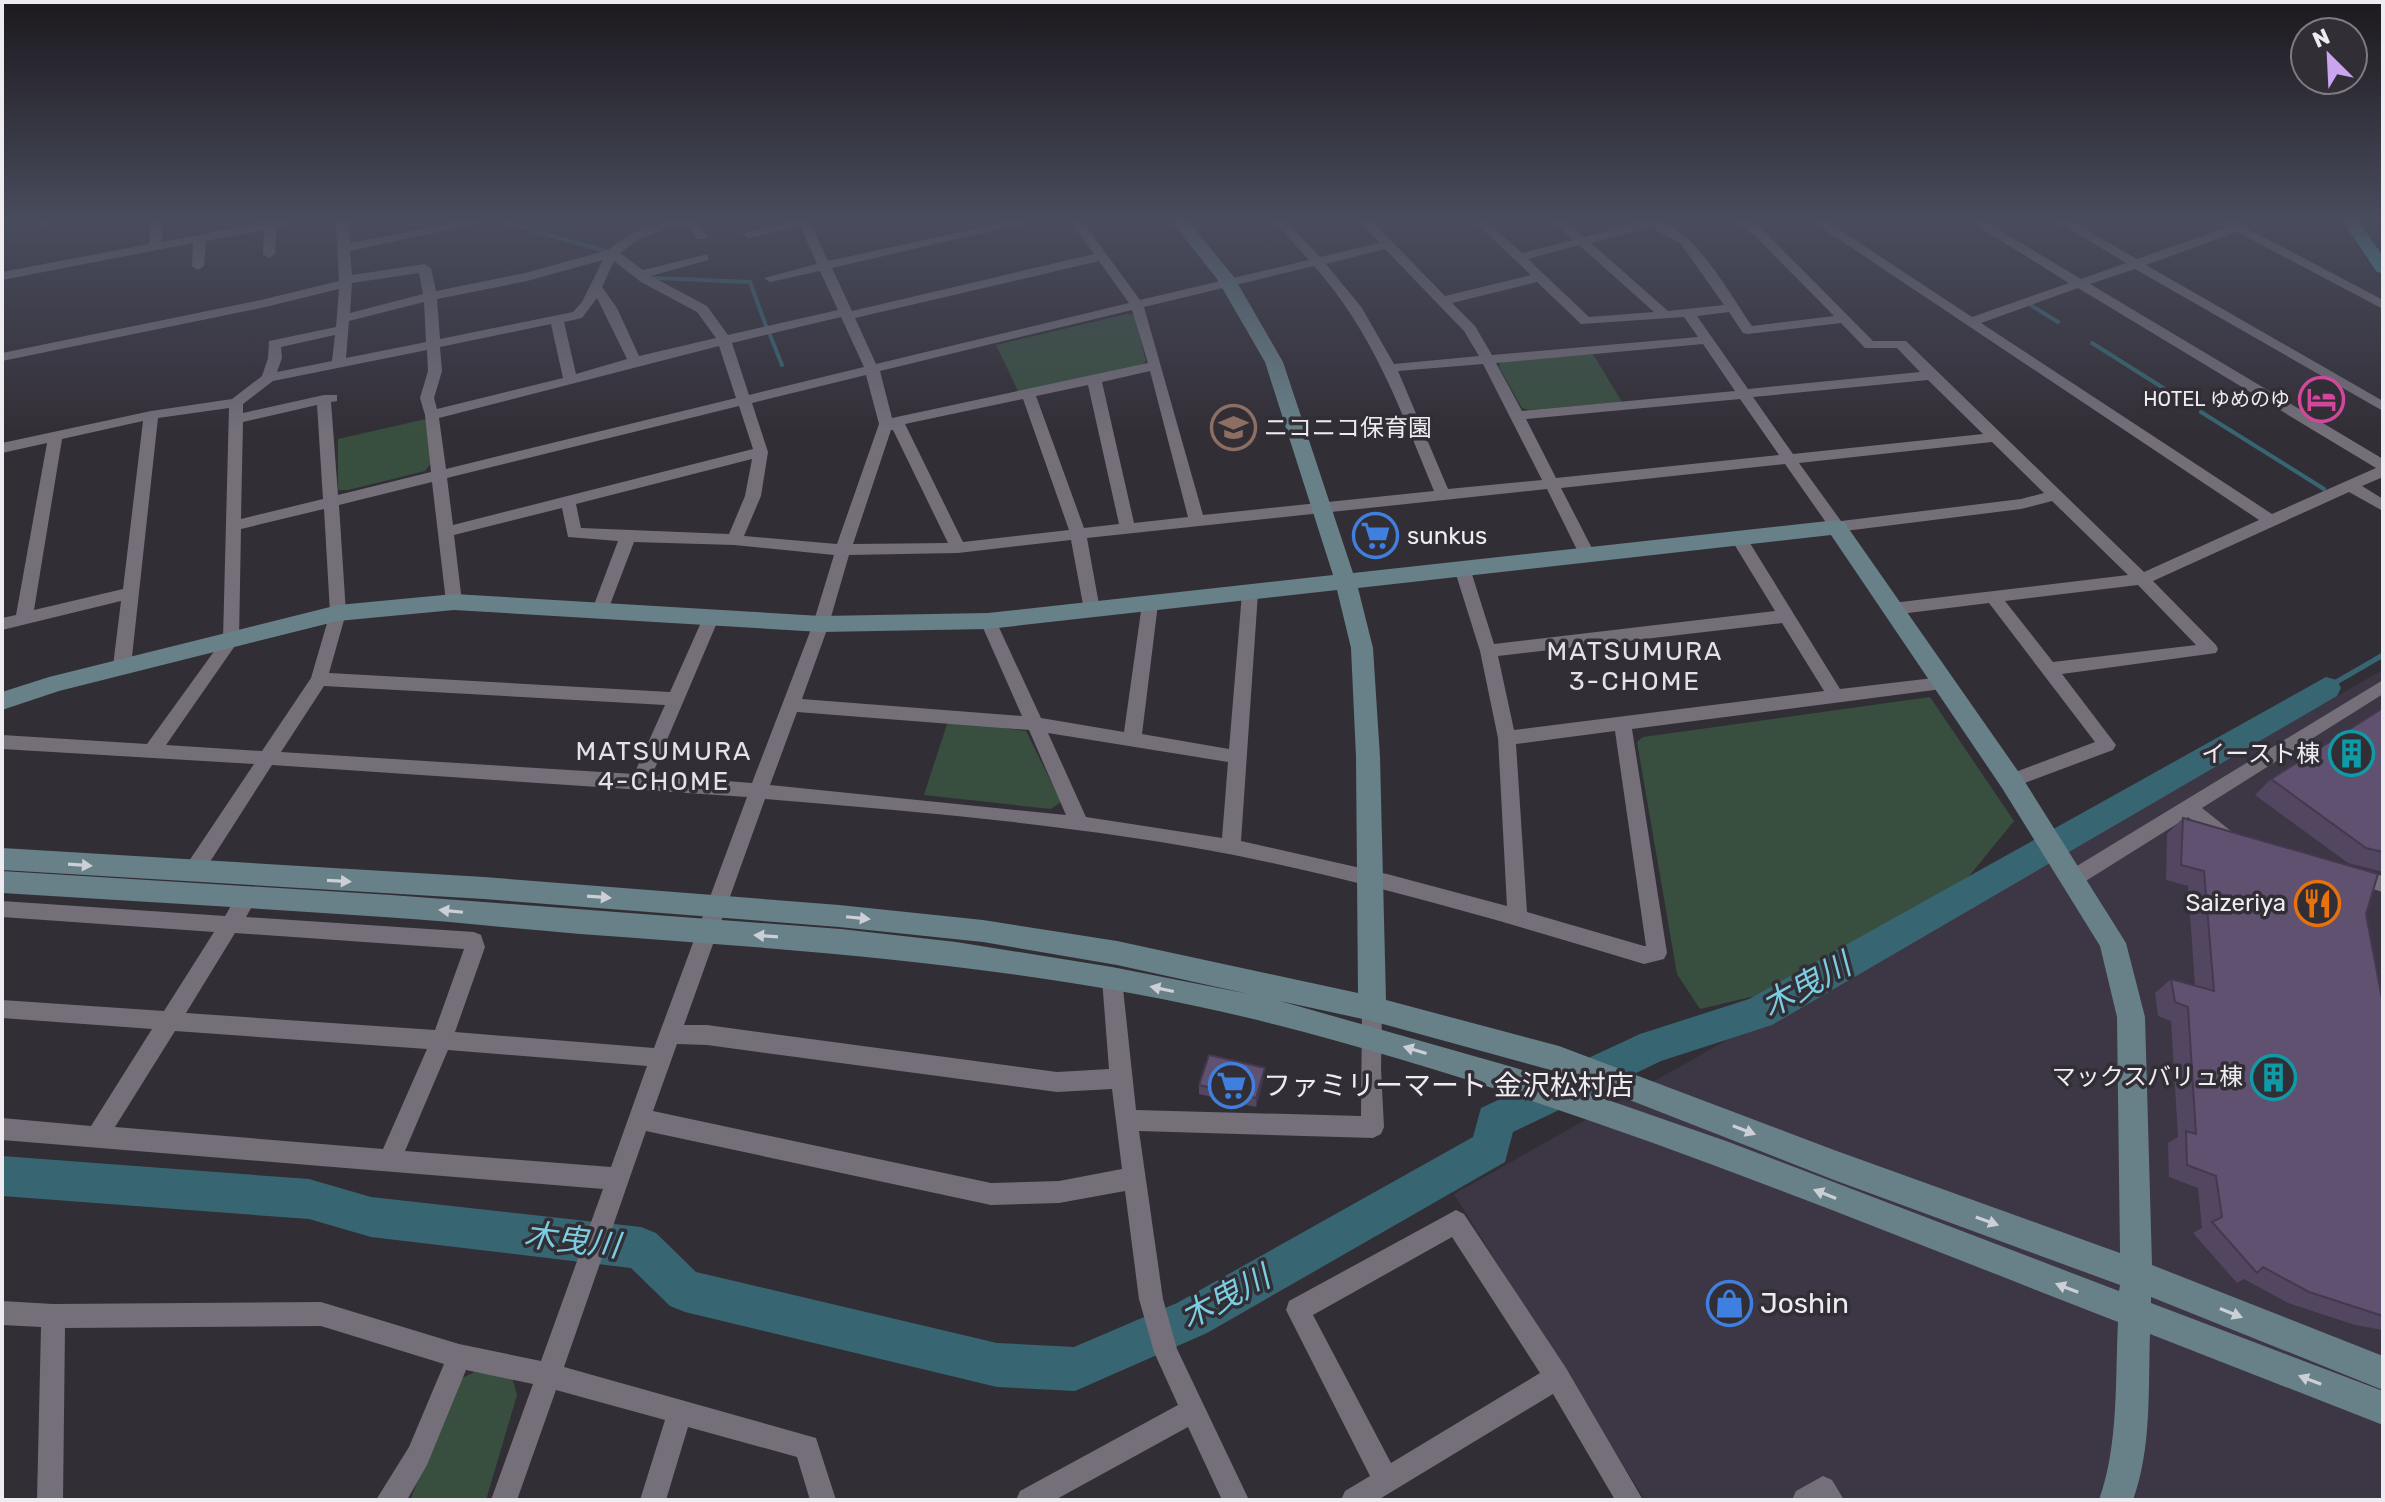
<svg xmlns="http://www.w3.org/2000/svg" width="2385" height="1502" font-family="Rubik,'Noto Sans JP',sans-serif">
<rect width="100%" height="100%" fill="#322e36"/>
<path fill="#3d3644" d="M2383,670V1500H1645L1454,1194Z"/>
<path fill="#384f3f" d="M1127,314L1134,315L1146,361L1142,365L1018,391L996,345Z
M1593,354L1622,402L1529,410L1522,408L1499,367L1500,362Z
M426,419L432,462L425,471L348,490H338V439Z
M1930,697L2014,821L1961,886L1755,996L1700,1009L1677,974L1637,742L1643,737Z
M948,721L1026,731L1061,802L1051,809L924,795Z
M475,1372L512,1377L517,1395L486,1500H410L460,1379Z"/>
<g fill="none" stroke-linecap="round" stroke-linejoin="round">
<path stroke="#376672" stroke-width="4" d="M504,222L609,252
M655,278L750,282L766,326
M2032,306L2058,322
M770,335L782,365
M2092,343L2184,401
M2201,412L2324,489"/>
<path stroke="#376672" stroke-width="5" d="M2326,688L2383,655"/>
<path fill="#376672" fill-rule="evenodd" d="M2326,677L2337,680L2341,688L2337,696L1772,1025L1661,1061L1513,1132L1505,1162L1207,1333L1075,1391L997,1387L685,1312L670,1306L631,1268L371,1237L309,1219L2,1196V1156L309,1179L371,1197L641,1227L656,1233L696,1272L997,1343L1074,1347L1177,1303L1473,1137L1481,1108L1640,1034L1749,999Z"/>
<path fill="#746f79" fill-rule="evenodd" d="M50,222L43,227L37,223V222Z
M151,222H163L162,242L264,222H291L276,227L275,254L269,258L263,254L264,230L206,241L204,266L198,270L192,266L193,243L2,280V272L149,244Z
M336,222H348L350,243L457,222H483L350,251L352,275L425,264L431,268L436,291L525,273L608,250L631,233L665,222H684L639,239L620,253L643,270L708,254V260L651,276L707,306L728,335L838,310L820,271L770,282L764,278L817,264L800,226L749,238L743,234L784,222H810L828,261L1006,222H1030L832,268L852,311L1094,254L1071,222H1083L1140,300L1309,260L1274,222H1287L1320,257L1380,243L1360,222H1373L1445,296L1531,275L1475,222H1488L1522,253L1573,240L1554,222H1568L1584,237C1607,231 1634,219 1658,222C1694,227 1732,298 1752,326L1834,316L1754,235L1734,222H1750L1762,229L1873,341H1906L2144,572L2259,520L1813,222H1828L1972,317L2069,283L1971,222H1986L2081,279L2126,263L2058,222H2073L2137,259L2227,227L2221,222L2246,223L2247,228L2383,300V309L2237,232L2146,265L2383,401V411L2135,269L2090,284L2383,459V477L2362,486L2383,499V511L2349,492L2153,581L2216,645L2218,649L2216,653L2062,674L2116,745L2113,750L2011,788L2005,786L2002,781L2005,776L2095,742L1989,603L1892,615L1884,609L1892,603L2128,575L2052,501L2021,509L1837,532L1832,531L1785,464L1561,488L1595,554L1587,559L1579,554L1547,489L1087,538L1100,610L1092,616L1084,610L1071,540L958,553L849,555L829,624L802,699L1022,716L980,621L988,615L996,621L1041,718L1124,732L1142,604L1150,598L1158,604L1142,734L1229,749L1242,593L1244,589H1256L1258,593L1241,841L1387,874L1507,906L1498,738L1480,651L1454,568L1456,564L1462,562L1470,568L1494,644L1775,611L1731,539L1739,534L1745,535L1840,689L1942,677L1951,683L1942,689L1632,729L1667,953L1664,959L1644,964C1509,923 1373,883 1234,855C1080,825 921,812 765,799L684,1025H707L1057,1072L1109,1069L1102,979L1105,973L1112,970L1119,973L1122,979L1136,1110L1361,1116L1362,1009L1365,1002L1372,1000L1379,1002L1382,1009L1381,1069L1384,1127L1381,1134L1373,1138L1139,1131L1163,1299L1177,1349L1249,1500H1222L1188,1427L1055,1500H1016L1020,1491L1178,1405L1154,1352L1139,1299L1125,1191L1059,1203L991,1205L646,1131L564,1367L816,1438L836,1500H810L797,1457L688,1427L666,1500H640L665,1420L556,1390L517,1500H491L533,1384L466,1370L427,1465L407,1500H376L409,1447L444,1364L321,1326L65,1328L63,1500H37L41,1327L2,1325V1301L53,1304L321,1302L459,1344L541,1361L603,1189L2,1140V1118L91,1126L152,1029L2,1018V1000L164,1011L214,932L2,917V901L225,916C233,904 239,884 255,890L258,896L246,917L474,932L481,935L485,947L455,1032L654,1048L747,797L272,765L199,879L192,881L185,879L182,873L185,867L254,764L2,749V735L147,744L223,639L229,408L158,418L131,666L122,672L113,666L121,601L2,630V618L16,615L47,443L2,453V443L151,411L232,399L262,376L268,358L269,341L336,327L339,289L261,308L2,361V353L261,300L339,281ZM1651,227L1681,244L1724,305L1668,311L1591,243ZM1579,245L1654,312L1589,317L1528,259ZM1385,249L1464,331L1479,356L1394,364L1362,308L1326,264ZM603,260L582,302L573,312L440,339L437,299L527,281ZM614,261L641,282L697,312L716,338L639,356L617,308L602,287ZM1099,261L1129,303L876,364L855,318ZM1314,266C1373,332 1401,411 1434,491L1203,515L1144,307ZM419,273L423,294L350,313L352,283ZM1537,282L1581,324L1684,317L1698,337L1492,355L1475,326L1452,303ZM2078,288L2376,468L2272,514L1981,323ZM597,298L627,359L576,374L564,322L582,318ZM424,302L426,342L346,358L349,321ZM1132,310L1148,363L892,418L880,371ZM1729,312L1743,333L1748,334L1841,323L1865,348H1897L1920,372L1748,389L1697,316ZM841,317L864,367L749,395L732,343ZM551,324L563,378L437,409L434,398L442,371L440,347ZM335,335L332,361L277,372L282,358L281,347ZM1703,344L1735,391L1522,411L1496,363ZM719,346L736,398L446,469L439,418ZM427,350L428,371L420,398L425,415L431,472L338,495L331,402L337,401V395H324L243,413V404L273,381ZM1483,364L1542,480L1448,489L1398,371ZM1150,371L1188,517L1134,523L1102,382ZM866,375L879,424L837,544L744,536L761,496L768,452L752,403ZM1928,380L1983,434L1793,454L1753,397ZM1088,385L1119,524L1084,528L1036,396ZM1023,399L1069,530L963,542L905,424ZM1740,399L1779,455L1556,478L1526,419ZM317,405L323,499L241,519L243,422ZM739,406L753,449L453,525L447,478ZM143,421L123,589L34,610L62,439ZM891,430H893L948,543L853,544ZM1992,442L2044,493L2021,499L1841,521L1799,463ZM752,459L745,496L729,534L581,528L576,504ZM432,482L446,602L454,608L462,602L454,535L562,508L568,537L618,541L592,610L600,616L608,610L634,542L734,545L834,555L813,624L752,783L652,775L719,618L711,612L703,618L670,692L329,673L346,613L339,505ZM324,509L330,613L311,678L262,751L166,745L239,640L241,529ZM2138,585L2196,645L2053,662L2005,601ZM1782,623L1824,691L1514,730L1498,656ZM324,686L665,705L634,774L281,752ZM797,712L1029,730L1066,815L770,785ZM1615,731L1646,946H1644L1527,912L1516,744ZM1048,733L1228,762L1222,838L1086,817ZM235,933L464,949L435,1030L186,1013ZM175,1031L427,1049L383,1149L115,1127ZM677,1044L707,1045L1057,1092L1112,1089L1122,1169L1059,1181L991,1183L653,1111ZM448,1050L647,1066L611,1167L405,1151Z
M685,222H697L707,236L705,239H697Z
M2383,680V694L2202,808L2236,835L2238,841L2236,847L2229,849L2222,847L2188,817L2081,884L2074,886L2067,884L2064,878L2067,872Z
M2354,868L2383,876V892L2347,882L2344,876L2347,870Z
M1456,1210L1464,1214L1566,1368L1643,1500H1615L1553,1394L1378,1500H1341L1345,1491L1370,1476L1286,1310L1289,1301ZM1452,1237L1540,1373L1391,1463L1313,1315Z
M1823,1476L1832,1480L1844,1500H1792L1796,1491Z"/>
<path fill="#688087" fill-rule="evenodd" d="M1172,222H1189L1234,277L1283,362L1353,573L1837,520L1844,522L2020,774L2126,943L2145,1017L2152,1265L2383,1356V1390L2151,1297V1303L2383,1391V1425L2150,1334C2148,1389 2152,1448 2133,1500H2099C2119,1444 2115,1380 2118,1322C1840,1214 1563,1098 1273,1024C1046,966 812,951 580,934C515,929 449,921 384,917C257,908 129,901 2,893V871L391,895L841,929L956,942L1112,967L1249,994L1117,965L983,942L839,927L484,899L2,870V848L484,877L839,905L983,920L1117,941L1358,993L1356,757L1351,648L1337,590L988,629L821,632L454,610L338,621L59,691L2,710V692L49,677L338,605L454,594L821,616L988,613L1333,575L1265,362L1217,279ZM1831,535L2002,788L2100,946L2117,1017L2120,1253L1834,1150L1559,1046L1386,1000L1380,757L1373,648L1358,588ZM1280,1001L1372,1021L1558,1072L1834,1180L2120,1285L2119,1291L1726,1141L1516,1068Z"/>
<path fill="#4ba6a7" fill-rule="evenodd" d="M2343,222H2359L2383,256V273L2377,272Z"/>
</g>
<path fill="#534661" d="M2383,708V872L2348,863L2255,795L2271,779Z
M2183,818L2366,914L2383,1004V1330L2355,1325L2288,1303L2244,1279L2237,1283L2193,1233L2202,1228L2198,1188L2169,1177L2168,1143L2178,1137L2171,1021L2158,1016L2155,993L2171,979L2195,986L2188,886L2166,880L2167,834Z
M1265,1068L1264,1077L1256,1107L1199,1094V1085Z"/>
<path fill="#44394f" d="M1265,1068L1264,1077L1256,1107V1098Z"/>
<path fill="#615171" stroke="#44394f" stroke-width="2" d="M2383,708V852L2366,848L2271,779Z
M2183,818L2378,874L2366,914L2383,1004V1316L2309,1292L2263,1267L2257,1273L2212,1222L2222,1217L2216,1176L2187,1165L2186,1131L2196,1134L2188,1007L2175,1002L2171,979L2214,991L2204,871L2181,865Z
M1209,1055L1265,1068L1256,1098L1199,1085Z"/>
<defs><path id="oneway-solid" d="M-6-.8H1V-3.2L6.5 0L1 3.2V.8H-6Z" transform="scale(2)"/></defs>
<g fill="#ccd0d6">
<use href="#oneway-solid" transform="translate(80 865) rotate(4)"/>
<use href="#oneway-solid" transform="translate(339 881) rotate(3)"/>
<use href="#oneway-solid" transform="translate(599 897) rotate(4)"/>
<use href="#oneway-solid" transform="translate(451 911) rotate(-174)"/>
<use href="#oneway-solid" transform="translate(858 918) rotate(6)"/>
<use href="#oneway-solid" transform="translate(766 936) rotate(-176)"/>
<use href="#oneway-solid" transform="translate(1162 989) rotate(-168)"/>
<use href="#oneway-solid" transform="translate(1415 1050) rotate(-163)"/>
<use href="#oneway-solid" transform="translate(1744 1130) rotate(21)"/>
<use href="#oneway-solid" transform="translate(1825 1194) rotate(-158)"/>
<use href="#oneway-solid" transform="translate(1987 1221) rotate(20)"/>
<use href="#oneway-solid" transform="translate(2067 1288) rotate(-159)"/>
<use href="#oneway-solid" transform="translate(2231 1313) rotate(22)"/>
<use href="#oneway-solid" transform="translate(2310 1380) rotate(-159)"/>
</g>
<linearGradient id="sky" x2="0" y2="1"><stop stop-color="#1c191e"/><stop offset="0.51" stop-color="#494c5d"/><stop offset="1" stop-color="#494c5d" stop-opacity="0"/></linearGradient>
<rect width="2385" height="433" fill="url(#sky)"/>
<defs>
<symbol id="hotel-ring" viewBox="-11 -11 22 22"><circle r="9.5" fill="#322e36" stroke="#d1479c" stroke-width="1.5"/><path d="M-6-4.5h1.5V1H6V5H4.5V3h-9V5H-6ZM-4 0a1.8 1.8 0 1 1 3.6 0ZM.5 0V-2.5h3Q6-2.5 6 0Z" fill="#d1479c"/></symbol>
<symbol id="school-ring" viewBox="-11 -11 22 22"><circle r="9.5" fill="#322e36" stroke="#8d6e63" stroke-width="1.5"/><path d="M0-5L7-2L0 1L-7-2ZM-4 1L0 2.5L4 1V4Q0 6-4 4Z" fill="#8d6e63"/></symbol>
<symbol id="supermarket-ring" viewBox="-11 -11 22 22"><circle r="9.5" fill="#322e36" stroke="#3f7fe0" stroke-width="1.5"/><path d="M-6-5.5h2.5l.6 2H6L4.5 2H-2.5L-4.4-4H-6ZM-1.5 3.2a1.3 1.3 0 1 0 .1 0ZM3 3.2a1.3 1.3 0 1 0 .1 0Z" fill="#3f7fe0"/></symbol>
<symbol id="building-ring" viewBox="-11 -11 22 22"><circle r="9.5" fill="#322e36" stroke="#0f9aa8" stroke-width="1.5"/><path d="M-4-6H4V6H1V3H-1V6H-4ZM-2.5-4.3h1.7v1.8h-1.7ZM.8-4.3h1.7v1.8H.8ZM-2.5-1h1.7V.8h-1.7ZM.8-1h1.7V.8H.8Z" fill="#0f9aa8"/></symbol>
<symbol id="restaurant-ring" viewBox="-11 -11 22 22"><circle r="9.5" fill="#322e36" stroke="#e8710a" stroke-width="1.5"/><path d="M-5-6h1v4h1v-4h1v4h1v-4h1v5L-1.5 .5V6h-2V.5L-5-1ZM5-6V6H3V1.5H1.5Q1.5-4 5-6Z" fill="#e8710a"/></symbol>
<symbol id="shop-ring" viewBox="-11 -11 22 22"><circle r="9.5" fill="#322e36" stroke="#3f7fe0" stroke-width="1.5"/><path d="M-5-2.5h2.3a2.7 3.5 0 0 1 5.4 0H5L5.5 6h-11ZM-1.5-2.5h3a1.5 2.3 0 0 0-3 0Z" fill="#3f7fe0"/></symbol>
</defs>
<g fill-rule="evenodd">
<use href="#hotel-ring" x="2296" y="374" width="51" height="51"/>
<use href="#school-ring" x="1208" y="402" width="51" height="51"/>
<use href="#supermarket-ring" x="1350" y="510" width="51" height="51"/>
<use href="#building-ring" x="2326" y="728" width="51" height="51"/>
<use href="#restaurant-ring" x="2292" y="878" width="51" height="51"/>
<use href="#building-ring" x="2248" y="1052" width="51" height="51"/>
<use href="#supermarket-ring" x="1206" y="1060" width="51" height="51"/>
<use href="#shop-ring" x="1704" y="1278" width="51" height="51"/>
</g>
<g text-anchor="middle" stroke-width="7" stroke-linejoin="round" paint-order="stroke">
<g font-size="20" fill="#eeebf1" stroke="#322e36" text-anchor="end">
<text x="2290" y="406">HOTEL ゆめのゆ</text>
</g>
<g font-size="24" fill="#eeebf1" stroke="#322e36" text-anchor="end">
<text x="1264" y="436" text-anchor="start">ニコニコ保育園</text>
<text x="1407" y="544" text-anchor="start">sunkus</text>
<text x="2320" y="762">イースト棟</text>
<text x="2286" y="911">Saizeriya</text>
<text x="2243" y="1085">マックスバリュ棟</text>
</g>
<g font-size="26" letter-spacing="2" fill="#e5e0ea" stroke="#322e36">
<text x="1635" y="660">MATSUMURA<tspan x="1635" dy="30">3-CHOME</tspan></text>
<text x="664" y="760">MATSUMURA<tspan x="664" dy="30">4-CHOME</tspan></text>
</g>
<g font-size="28" fill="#eeebf1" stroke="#322e36" text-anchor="start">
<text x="1263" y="1095">ファミリーマート 金沢松村店</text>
<text x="1760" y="1313">Joshin</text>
</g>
<g font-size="32" font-style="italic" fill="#7bcde1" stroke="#322e36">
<text transform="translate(1806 985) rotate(-29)" y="11">木曳川</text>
<text transform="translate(572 1240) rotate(7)" y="11">木曳川</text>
<text transform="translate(1225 1297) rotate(-28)" y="11">木曳川</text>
</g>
</g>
<rect width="2385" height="1502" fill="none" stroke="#eeebf1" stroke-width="8"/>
<g transform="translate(2329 56) rotate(336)"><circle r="38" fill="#322e36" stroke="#7d7a81" stroke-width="2"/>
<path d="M0-6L14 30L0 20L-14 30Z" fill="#c8a5ee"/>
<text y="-12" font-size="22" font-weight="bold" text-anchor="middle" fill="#eeebf1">N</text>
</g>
</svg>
